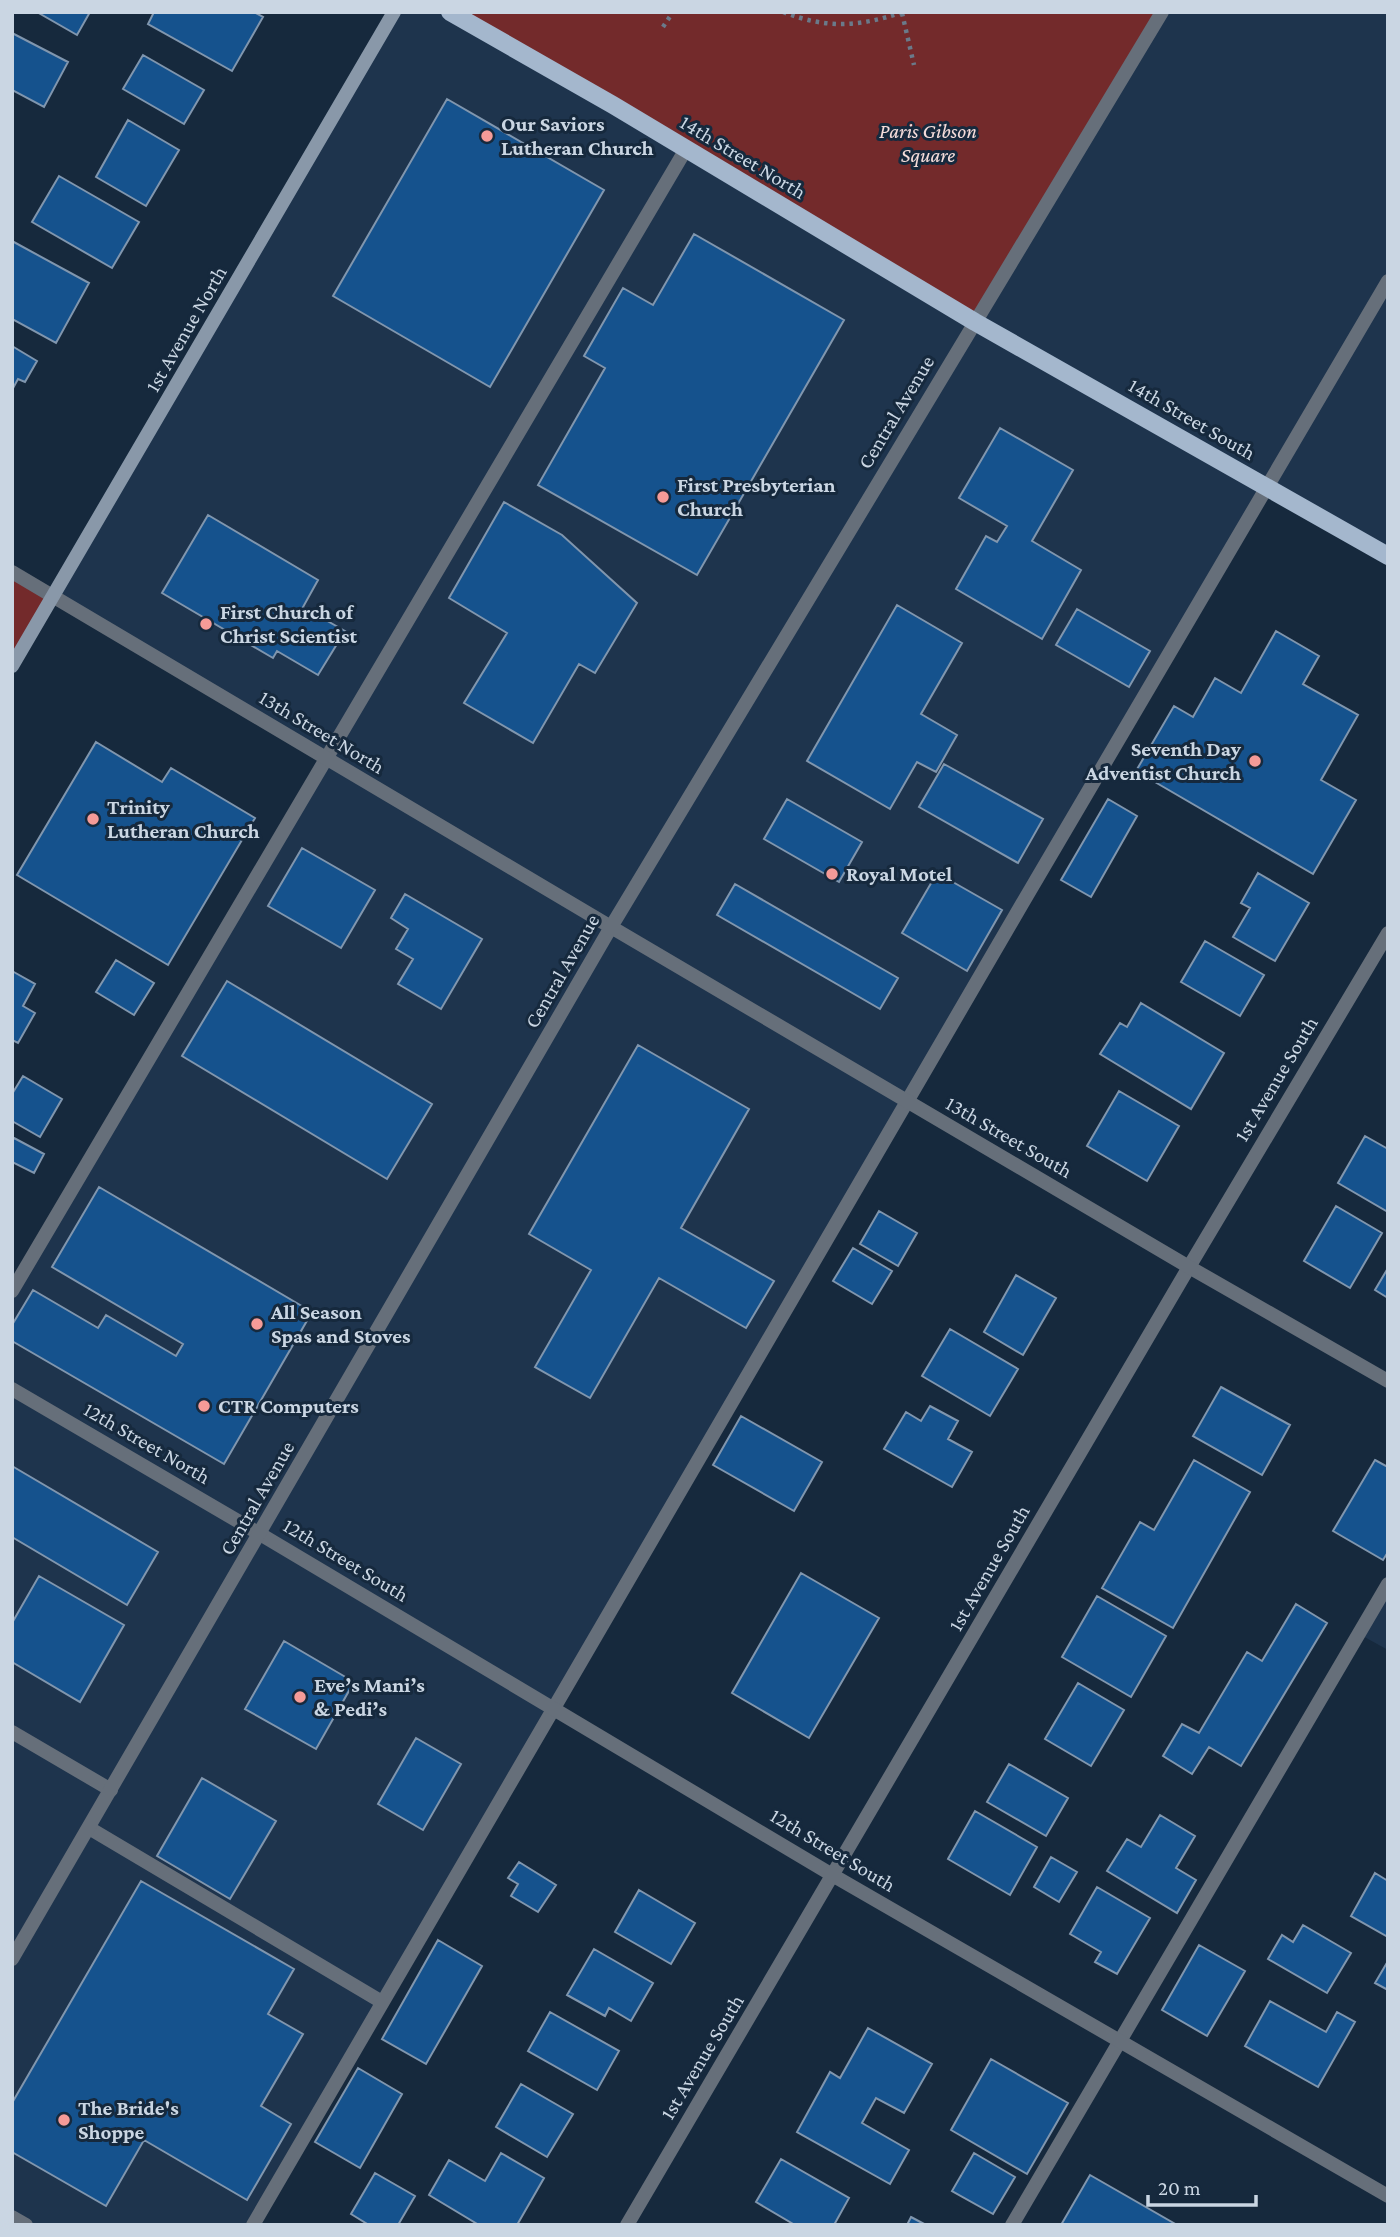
<svg xmlns="http://www.w3.org/2000/svg" width="1400" height="2237" font-family="'Crimson Pro',serif">
<rect width="100%" height="100%" fill="#16293d"/>
<path fill="#1e344d" d="M394,12H1388V556L1266,487L253,2225H12V1291L326,759L54,597Z
M1388,1584V1650L1359,1634Z"/>
<path fill="#732a2b" d="M449,12H1159L975,322Z
M12,573L54,597L12,666Z"/>
<path fill="#15528d" stroke="#8096ae" stroke-width="2" d="M37,12H90L77,35Z
M154,12H254L263,17L232,71L148,24Z
M12,33L68,62L44,107L12,90Z
M143,55L204,90L184,124L123,89Z
M447,99L604,190L490,387L333,296Z
M128,120L179,150L146,206L96,177Z
M59,176L139,222L112,268L32,222Z
M694,234L844,320L697,575L538,485L605,368L584,356L623,288L653,305Z
M12,241L89,283L56,343L12,319Z
M12,346L37,361L25,382L18,379L12,390Z
M1000,428L1073,470L1032,541L1081,570L1042,639L956,589L986,536L997,542L1007,526L959,498Z
M504,502L562,535L637,603L595,673L579,664L533,743L464,703L507,633L449,598Z
M208,515L318,580L303,607L345,631L318,675L277,651L273,658L162,593Z
M897,605L962,643L921,714L957,735L936,772L917,762L890,809L807,761Z
M1077,609L1150,651L1129,687L1056,645Z
M1276,631L1319,656L1303,684L1358,715L1321,780L1356,800L1313,874L1136,771L1174,706L1193,717L1215,678L1241,693Z
M96,742L162,782L171,768L255,818L168,965L17,875Z
M944,764L1043,819L1018,863L919,807Z
M787,799L862,842L839,882L764,839Z
M1108,799L1137,816L1091,897L1061,880Z
M302,848L375,890L341,948L268,906Z
M937,873L1002,910L967,971L902,933Z
M1258,873L1309,903L1275,961L1233,937L1250,908L1241,903Z
M735,884L898,978L880,1009L717,915Z
M405,894L482,939L441,1009L398,984L413,959L396,949L408,929L391,918Z
M1205,941L1264,975L1240,1016L1181,982Z
M116,960L154,983L134,1015L96,992Z
M12,971L35,984L23,1006L35,1013L18,1043L12,1040Z
M227,981L432,1104L387,1179L182,1056Z
M1141,1003L1224,1053L1191,1109L1100,1054L1120,1023L1127,1027Z
M638,1045L749,1109L681,1228L774,1281L746,1328L659,1278L590,1398L535,1367L591,1270L529,1234Z
M23,1076L62,1099L40,1137L12,1121V1094Z
M1119,1091L1179,1126L1147,1181L1087,1146Z
M1365,1136L1388,1149V1212L1338,1183Z
M14,1138L44,1154L34,1173L12,1162V1142Z
M99,1187L312,1312L224,1464L12,1341V1325L33,1290L98,1328L106,1315L176,1356L183,1344L52,1267Z
M1336,1206L1382,1233L1350,1288L1304,1261Z
M879,1211L917,1233L898,1266L860,1244Z
M853,1248L892,1271L872,1304L833,1281Z
M1388,1268V1298L1375,1290Z
M1016,1275L1056,1298L1023,1355L984,1332Z
M950,1329L1018,1369L990,1416L922,1376Z
M1221,1387L1290,1425L1262,1475L1193,1436Z
M930,1406L958,1421L948,1439L972,1452L952,1487L884,1449L906,1412L921,1421Z
M741,1416L822,1462L794,1511L713,1465Z
M1194,1460L1250,1492L1173,1628L1102,1588L1140,1522L1154,1530Z
M1375,1460L1388,1467V1552L1383,1560L1333,1531Z
M12,1466L158,1552L127,1605L12,1537Z
M801,1573L879,1618L809,1738L732,1693Z
M39,1576L124,1625L80,1702L12,1662V1623Z
M1097,1596L1166,1636L1131,1697L1062,1657Z
M1296,1604L1327,1623L1241,1766L1209,1747L1192,1774L1163,1756L1182,1724L1199,1733L1247,1652L1262,1661Z
M284,1641L354,1682L316,1749L245,1709Z
M1078,1683L1124,1710L1091,1766L1045,1739Z
M416,1738L461,1764L423,1830L378,1804Z
M1009,1764L1068,1798L1046,1836L987,1802Z
M202,1778L276,1821L230,1899L157,1856Z
M975,1811L1037,1847L1010,1895L948,1859Z
M1160,1815L1195,1836L1176,1868L1196,1880L1177,1913L1107,1871L1127,1839L1141,1847Z
M1051,1857L1077,1872L1059,1902L1034,1887Z
M519,1862L556,1885L538,1912L511,1896L518,1884L508,1878Z
M1375,1873L1388,1881V1937L1351,1916Z
M141,1881L294,1969L268,2014L303,2034L261,2106L291,2124L247,2200L144,2140L106,2206L12,2152V2103Z
M1097,1887L1150,1918L1117,1974L1095,1962L1101,1952L1070,1934Z
M639,1890L695,1923L671,1964L615,1932Z
M1303,1925L1351,1953L1327,1993L1268,1959L1282,1935L1293,1942Z
M438,1940L482,1966L426,2064L382,2039Z
M1199,1945L1245,1971L1207,2036L1162,2010Z
M594,1949L653,1983L631,2021L609,2008L605,2016L567,1995Z
M1388,1961V1990L1375,1983Z
M1270,2001L1326,2032L1337,2012L1355,2022L1318,2087L1245,2046Z
M550,2012L619,2051L597,2090L528,2051Z
M868,2028L932,2064L904,2113L876,2098L862,2123L909,2150L890,2184L797,2132L830,2072L840,2078Z
M991,2059L1068,2103L1027,2174L951,2130Z
M358,2068L402,2094L360,2168L315,2142Z
M521,2084L573,2114L547,2157L496,2127Z
M501,2153L544,2178L517,2225H479L429,2195L449,2160L485,2181Z
M974,2153L1015,2177L993,2214L952,2191Z
M781,2159L849,2198L834,2225H795L756,2202Z
M375,2173L415,2196L398,2225H369L351,2214Z
M1090,2175L1177,2225H1061Z
M911,2217L926,2225H907Z"/>
<g fill="none" stroke-linecap="round" stroke-linejoin="round">
<path stroke="#6a7a8a" stroke-width="4.5" stroke-dasharray="3.5 5" stroke-linecap="butt" d="M783,12C827,29 859,27 903,12
M902,13L914,65
M663,27L673,12"/>
<path stroke="#666f7a" stroke-width="14" d="M12,1291L686,149
M12,1732L111,1790
M89,1828L382,2002
M253,2225L1022,904L1388,281
M1012,2225L1388,1584"/>
<path stroke="#666f7a" stroke-width="14" d="M12,572L611,927
M12,1389L260,1534L834,1876L1388,2196
M12,2217L26,2225
M627,2225L1189,1267L1388,933"/>
<path stroke="#666f7a" stroke-width="14" d="M611,927L1189,1267L1388,1381
M12,1959L611,927L1162,12"/>
<path stroke="#8998a9" stroke-width="14" d="M12,666L394,12"/>
<path stroke="#a4b7cd" stroke-width="18" d="M450,12L613,105L975,322L1388,556"/>
</g>
<g fill="#f59b98" stroke="#16293d" stroke-width="2.5">
<circle cx="487" cy="136" r="7"/>
<circle cx="663" cy="497" r="7"/>
<circle cx="206" cy="624" r="7"/>
<circle cx="1255" cy="761" r="7"/>
<circle cx="93" cy="819" r="7"/>
<circle cx="832" cy="874" r="7"/>
<circle cx="257" cy="1324" r="7"/>
<circle cx="204" cy="1406" r="7"/>
<circle cx="300" cy="1697" r="7"/>
<circle cx="64" cy="2120" r="7"/>
</g>
<g text-anchor="middle" stroke-width="6" stroke-linejoin="round" paint-order="stroke">
<g font-size="21" font-weight="bold" fill="#cad6e3" stroke="#16293d" text-anchor="start">
<text x="501" y="131">Our Saviors<tspan x="501" dy="24">Lutheran Church</tspan></text>
<text x="677" y="492">First Presbyterian<tspan x="677" dy="24">Church</tspan></text>
<text x="220" y="619">First Church of<tspan x="220" dy="24">Christ Scientist</tspan></text>
<text x="1241" y="756" text-anchor="end">Seventh Day<tspan x="1241" dy="24">Adventist Church</tspan></text>
<text x="107" y="814">Trinity<tspan x="107" dy="24">Lutheran Church</tspan></text>
<text x="846" y="881">Royal Motel</text>
<text x="271" y="1319">All Season<tspan x="271" dy="24">Spas and Stoves</tspan></text>
<text x="218" y="1413">CTR Computers</text>
<text x="314" y="1692">Eve’s Mani’s<tspan x="314" dy="24">&amp; Pedi’s</tspan></text>
<text x="78" y="2115">The Bride's<tspan x="78" dy="24">Shoppe</tspan></text>
</g>
<g font-size="21" font-style="italic" fill="#f5dcda" stroke="#16293d">
<text x="928" y="138">Paris Gibson<tspan x="928" dy="24">Square</tspan></text>
</g>
<g font-size="21" fill="#cad6e3" stroke="#16293d">
<text transform="translate(743 157) rotate(31)" y="7">14th Street North</text>
<text transform="translate(186 329) rotate(-60)" y="7">1st Avenue North</text>
<text transform="translate(896 412) rotate(-59)" y="7">Central Avenue</text>
<text transform="translate(1192 419) rotate(30)" y="7">14th Street South</text>
<text transform="translate(322 732) rotate(31)" y="7">13th Street North</text>
<text transform="translate(562 971) rotate(-60)" y="7">Central Avenue</text>
<text transform="translate(1276 1079) rotate(-59)" y="7">1st Avenue South</text>
<text transform="translate(1009 1137) rotate(30)" y="7">13th Street South</text>
<text transform="translate(147 1443) rotate(30)" y="7">12th Street North</text>
<text transform="translate(257 1498) rotate(-60)" y="7">Central Avenue</text>
<text transform="translate(346 1560) rotate(31)" y="7">12th Street South</text>
<text transform="translate(989 1568) rotate(-60)" y="7">1st Avenue South</text>
<text transform="translate(833 1850) rotate(31)" y="7">12th Street South</text>
<text transform="translate(702 2057) rotate(-59)" y="7">1st Avenue South</text>
</g>
</g>
<rect width="1400" height="2237" fill="none" stroke="#cad6e3" stroke-width="28"/>
<path d="M1148 2195v10h108v-10" fill="none" stroke="#cad6e3" stroke-width="3.5"/>
<text x="1158" y="2195" font-size="21" fill="#cad6e3" stroke="#16293d" stroke-width="5" paint-order="stroke">20 m</text>
</svg>
